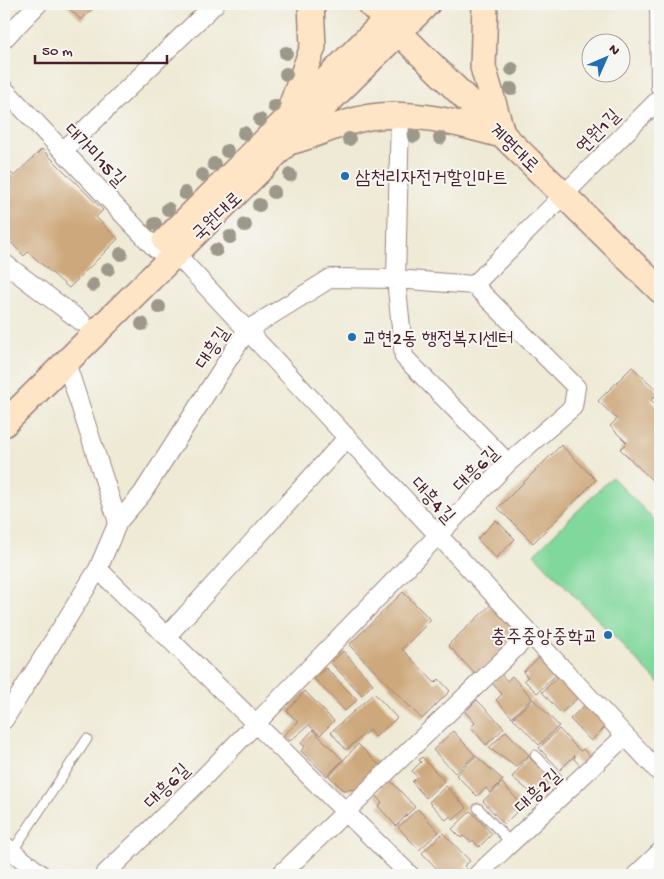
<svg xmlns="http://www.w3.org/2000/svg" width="664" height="879" font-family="'Gochi Hand','Poor Story',sans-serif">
<rect width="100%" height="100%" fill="#f6f6f2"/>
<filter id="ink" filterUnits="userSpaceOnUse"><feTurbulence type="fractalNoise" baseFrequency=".02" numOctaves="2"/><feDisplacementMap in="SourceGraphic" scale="10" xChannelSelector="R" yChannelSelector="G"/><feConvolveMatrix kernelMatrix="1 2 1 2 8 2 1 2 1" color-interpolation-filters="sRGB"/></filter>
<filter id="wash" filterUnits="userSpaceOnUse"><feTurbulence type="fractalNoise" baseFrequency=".0096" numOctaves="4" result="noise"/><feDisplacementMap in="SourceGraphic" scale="20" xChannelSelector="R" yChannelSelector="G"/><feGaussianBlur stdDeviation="1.12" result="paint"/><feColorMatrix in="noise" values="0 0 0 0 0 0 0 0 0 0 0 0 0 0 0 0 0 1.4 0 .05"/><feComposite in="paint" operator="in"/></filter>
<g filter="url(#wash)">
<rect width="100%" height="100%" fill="#efead5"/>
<path fill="#81d89c" stroke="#667c64" d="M612,477L660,526V684L534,554Z"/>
<g id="blocks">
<path fill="#cda87c" d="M65,4H98L81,20Z
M42,149L103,210L96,217L118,239L69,288L28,252L24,256L4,235V166L14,176Z
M632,367L659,392L651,400L660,409V488L620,449L627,443L610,426L617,419L598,401Z
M561,445L596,480L533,543L498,508Z
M496,520L515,539L496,558L477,539Z
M403,592L431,620L402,649L435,683L439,679L450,691L422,719L349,645Z
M495,601L517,625V636L476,675L448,645Z
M343,651L373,684L362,695L331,663Z
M543,654L560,671L537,693L524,680L528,677L523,672Z
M326,668L357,700L345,711L314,679Z
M501,674L507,681L512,676L532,698L512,717L496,700L502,694L492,683Z
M561,674L581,695L561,713L542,692Z
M305,691L334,721L320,735L309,725L290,741L284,735L298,722L287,711Z
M374,693L397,718L375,737L369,730L346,750L331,732Z
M533,699L559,726L539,745L513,718Z
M477,700L504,728L486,745L471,727L475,723L465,712Z
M588,702L608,724L591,741L570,719Z
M559,729L580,751L583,749L592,758L582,768L574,759L575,755L560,770L539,748Z
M313,730L343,760L327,776L301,751L305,747L301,743Z
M453,731L475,755L455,773L433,750Z
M506,731L529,755L516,767L489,748Z
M358,744L382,768L362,789L343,790L329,776Z
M476,756L503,780L490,793L486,788L477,796L456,775Z
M422,757L444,781L426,798L412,782L417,777L412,771L421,762L419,760Z
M529,757L560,787L554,793L547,786V782L537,792L533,787L529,791L512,777Z
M390,780L415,807L396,826L378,806L382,803L375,795Z
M502,783L523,806L504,824L483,801Z
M446,786L467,808L453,820L450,816L446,820L429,802Z
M418,809L439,832L419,850L398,827Z
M471,811L492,834L479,847L473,840L471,842L463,836L461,838L452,829Z
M443,833L470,861L464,866L470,872L466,875H443L422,853Z"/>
</g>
</g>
<g filter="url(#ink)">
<use href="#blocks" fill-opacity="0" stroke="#9c8480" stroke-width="1"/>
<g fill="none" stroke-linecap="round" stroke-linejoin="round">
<defs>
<path id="lane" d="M535,755L568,789
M478,808L511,843
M12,852L87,739"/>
<path id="street" d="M659,4L660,87
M4,39L38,4
M4,89L156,249
M400,115L396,279L404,357L508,463
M63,151L215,4
M176,254L660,773
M4,263L82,322
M474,285L660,98
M66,362L118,522
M98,569L410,875
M167,636L347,438
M4,720L98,569L118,522L142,494L247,330L331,278L396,279L474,285
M4,845L42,875
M104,875L204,777L508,463L573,407L576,387L474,285
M280,875L530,634
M477,875L625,736
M636,875L660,852"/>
<path id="secondary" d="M370,4L660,290
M485,4L483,67L502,133
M289,112L313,47L311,4
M293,141C318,134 345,121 370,117C416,110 459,124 502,135
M165,241L402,4
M4,424L427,4"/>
</defs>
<use href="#lane" stroke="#9c8480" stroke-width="11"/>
<use href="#street" stroke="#9c8480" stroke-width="20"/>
<use href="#secondary" stroke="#9c8480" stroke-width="28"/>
<use href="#lane" stroke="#fff" stroke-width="9"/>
<use href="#street" stroke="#fff" stroke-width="18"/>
<use href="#secondary" stroke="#fee5c5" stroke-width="25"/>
</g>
<g fill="#9d998a">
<circle cx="286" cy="53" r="7"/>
<circle cx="512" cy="69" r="7"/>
<circle cx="286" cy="74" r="7"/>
<circle cx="511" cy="89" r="7"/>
<circle cx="274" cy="106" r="7"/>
<circle cx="260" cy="120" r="7"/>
<circle cx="244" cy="133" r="7"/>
<circle cx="414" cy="136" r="7"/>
<circle cx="440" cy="138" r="7"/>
<circle cx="349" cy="139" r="7"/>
<circle cx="227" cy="151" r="7"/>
<circle cx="214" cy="164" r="7"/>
<circle cx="202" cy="175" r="7"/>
<circle cx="290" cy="175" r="7"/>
<circle cx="274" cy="192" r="7"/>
<circle cx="185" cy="193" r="7"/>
<circle cx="259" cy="205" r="7"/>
<circle cx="168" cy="209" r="7"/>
<circle cx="155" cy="224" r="7"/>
<circle cx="245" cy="225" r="7"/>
<circle cx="230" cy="237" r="7"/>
<circle cx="216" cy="250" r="7"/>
<circle cx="121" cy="254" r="7"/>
<circle cx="108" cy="269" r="7"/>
<circle cx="93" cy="285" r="7"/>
<circle cx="159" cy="307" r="7"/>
<circle cx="142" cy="324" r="7"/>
</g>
</g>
<g fill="#1f6fb2" stroke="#f6f6f2" stroke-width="2">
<circle cx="345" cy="176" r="5"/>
<circle cx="352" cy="337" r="5"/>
<circle cx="608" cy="635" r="5"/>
</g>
<g text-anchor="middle" stroke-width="4" stroke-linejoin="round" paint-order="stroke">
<g font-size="19" fill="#4a1f2b" stroke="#f6f6f2">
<text transform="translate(597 130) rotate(-45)" y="7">연원1길</text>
<text transform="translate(515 147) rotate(44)" y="7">계명대로</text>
<text transform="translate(96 154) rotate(46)" y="7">대가미15길</text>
<text transform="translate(216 215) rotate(-44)" y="7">국원대로</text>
<text transform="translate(211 347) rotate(-57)" y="7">대흥길</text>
<text transform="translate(475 468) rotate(-45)" y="7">대흥6길</text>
<text transform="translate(434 499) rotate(47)" y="7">대흥4길</text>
<text transform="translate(166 785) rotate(-45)" y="7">대흥6길</text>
<text transform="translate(537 790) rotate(-43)" y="7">대흥2길</text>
</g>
<g font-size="19" fill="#4a1f2b" stroke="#f6f6f2" text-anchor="start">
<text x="355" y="183">삼천리자전거할인마트</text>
<text x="362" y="344">교현2동 행정복지센터</text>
<text x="598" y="642" text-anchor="end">충주중앙중학교</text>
</g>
</g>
<rect width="664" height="879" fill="none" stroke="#f6f6f2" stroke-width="20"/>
<g transform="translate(606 58) rotate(45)"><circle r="24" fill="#f6f6f2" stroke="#b1a0a2"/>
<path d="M0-4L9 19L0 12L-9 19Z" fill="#1f6fb2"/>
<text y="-8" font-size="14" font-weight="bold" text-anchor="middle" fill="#4a1f2b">N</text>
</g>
<path d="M35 55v8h132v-8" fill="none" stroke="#4a1f2b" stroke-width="2.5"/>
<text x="42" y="55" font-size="15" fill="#4a1f2b" stroke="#f6f6f2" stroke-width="4" paint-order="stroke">50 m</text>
</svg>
